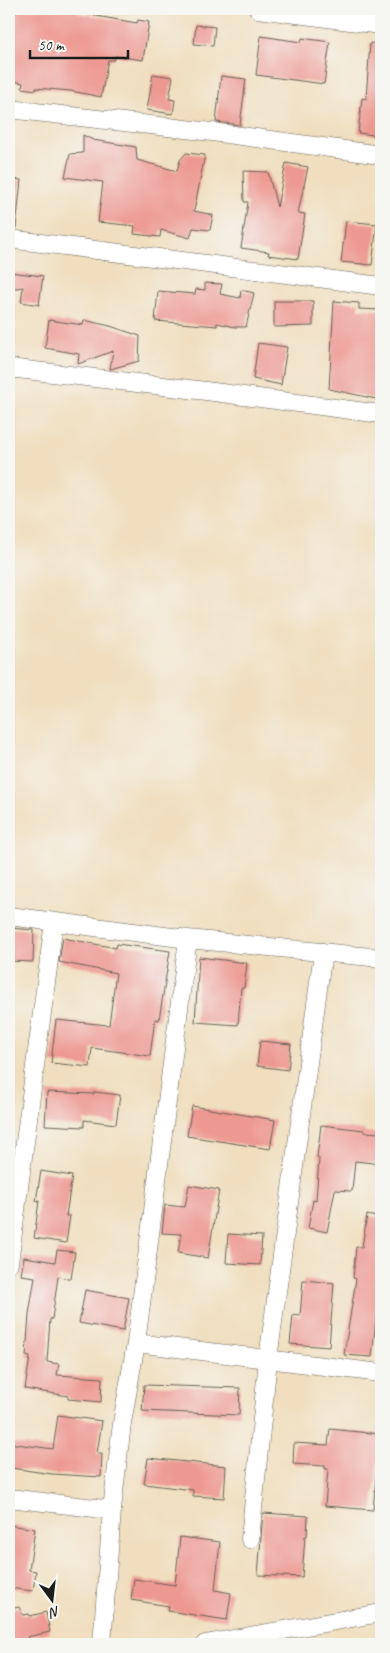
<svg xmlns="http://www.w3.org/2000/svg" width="390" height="1653" font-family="Caveat,sans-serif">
<rect width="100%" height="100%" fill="#f6f6f2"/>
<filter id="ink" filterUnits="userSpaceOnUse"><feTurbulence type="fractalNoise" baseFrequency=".02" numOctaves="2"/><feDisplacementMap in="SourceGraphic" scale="10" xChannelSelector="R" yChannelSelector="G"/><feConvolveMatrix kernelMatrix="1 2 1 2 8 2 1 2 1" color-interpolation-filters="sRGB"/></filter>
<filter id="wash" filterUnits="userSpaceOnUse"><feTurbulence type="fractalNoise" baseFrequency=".0096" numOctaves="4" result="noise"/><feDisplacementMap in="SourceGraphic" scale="20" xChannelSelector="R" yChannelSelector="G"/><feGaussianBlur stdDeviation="1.12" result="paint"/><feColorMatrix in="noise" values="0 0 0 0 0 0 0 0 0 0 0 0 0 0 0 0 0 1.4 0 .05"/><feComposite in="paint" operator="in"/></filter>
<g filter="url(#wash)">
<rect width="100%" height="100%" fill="#f0debe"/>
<g id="blocks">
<path fill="#ed9992" d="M15,9H78V13L137,23L138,20L149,22L143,60L115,56L114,60H108L101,97L71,91L36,88V90L22,88L23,83L9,80V70L14,42H12Z
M196,25L215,27L213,46L194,44Z
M261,36L301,42L302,38L330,42L324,84L256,75Z
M370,43L381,44V136L358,133L362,98L366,99Z
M153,74L173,77L169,99L175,100L173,114L147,110Z
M221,76L246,79L240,125L216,122Z
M83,135L93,140L136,147L137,160L177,171L180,160L186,153L205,155L194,211L213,215L210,230L193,228L190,238L161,230L160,237L134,234L135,226L98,222L103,182L65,177L70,154L83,153Z
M286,163L308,167L298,213L305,214L298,259L268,255L269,252L241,248L248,202H244L243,171L268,172L277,207Z
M9,178L21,180L16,228L9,227Z
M346,221L377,224L372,265L341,262Z
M9,272L43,276L39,305L21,302L23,287L9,289Z
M205,283L222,284L220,294L240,298L241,290L254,293L246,327H235L217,323V326L155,321L158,291L195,294L196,289L205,290Z
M274,301H313V326L274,327Z
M334,301L359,303V309L381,310V400L329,389Z
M49,320L83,325L84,320L110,326L140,336L139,361L110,369L113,351L78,364L79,354L45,348Z
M258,343L287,347L281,385L253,379Z
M9,928L34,930L33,962L9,961Z
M63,938L116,948L117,944L170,951L159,1020L155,1019L150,1056L92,1048L90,1067L51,1063L56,1020L109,1025L116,973L59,962Z
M199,957L247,963L244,988H241L238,1025L195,1022Z
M260,1041L291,1044L288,1070L257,1066Z
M47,1092L94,1094V1092L120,1095L116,1124L84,1120V1127L45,1125Z
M192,1106L275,1120L270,1149L187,1136Z
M321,1125L364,1130V1132L381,1133V1164L355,1161L352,1191L335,1190L327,1232L308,1228L313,1200L316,1201L319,1158L317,1157Z
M41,1171L72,1176L66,1216H70L66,1243L34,1238L39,1201H36Z
M189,1185L219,1190L208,1258L178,1253L181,1234L162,1233L165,1205L185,1207Z
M367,1215L381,1218V1319L376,1318L372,1357L344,1355L356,1279L353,1278L356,1247H362Z
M228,1234L262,1236L260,1265L226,1263Z
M57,1250L75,1252L71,1279L58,1277L52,1319H50L47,1362L59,1364L57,1375L102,1378L101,1402L68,1399V1396L25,1389L30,1357L26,1356L29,1314L35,1277L21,1275L24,1257L55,1262Z
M303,1280L334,1283L329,1347L290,1344L293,1315L300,1316Z
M85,1290L129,1298L123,1331L79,1323Z
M144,1385L240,1388L239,1415L142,1411Z
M58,1415L102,1421L97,1454H102L101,1477L52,1474L11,1468L12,1463H9V1443L53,1449Z
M330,1429L380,1434L373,1510L325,1506L328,1469H325V1466L293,1464L294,1443L328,1445Z
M148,1458L226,1466L224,1498L193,1496V1490L144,1484Z
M263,1513L308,1516L307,1536H305L302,1577L258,1575Z
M9,1525L35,1529L29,1570L36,1571L33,1591L9,1588Z
M180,1537L220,1542L215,1590L231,1593L227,1620L168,1611L169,1606L131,1600L134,1579L175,1585Z
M19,1607L23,1615L29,1614L30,1616L46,1612L50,1632L27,1637L29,1644H9V1609Z"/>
</g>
</g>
<g filter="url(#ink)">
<use href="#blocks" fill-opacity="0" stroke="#666055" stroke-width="1"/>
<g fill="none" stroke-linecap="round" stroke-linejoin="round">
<defs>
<path id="minor" d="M258,9L381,25
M9,109L212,132L381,155
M9,239L381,286
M9,368L206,391L381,414
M9,916L188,939L381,958
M9,1263L54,922
M136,1343L381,1373
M9,1498L112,1510
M250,1539L268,1359L323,952
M102,1644L112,1510L122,1423L136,1343L188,939
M205,1644L381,1613"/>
</defs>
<use href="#minor" stroke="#666055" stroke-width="19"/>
<use href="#minor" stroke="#fff" stroke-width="18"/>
</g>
</g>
<rect width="390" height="1653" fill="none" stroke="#f6f6f2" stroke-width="30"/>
<g transform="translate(52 1600) rotate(165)" stroke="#f6f6f2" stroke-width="4" paint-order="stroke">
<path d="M0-4L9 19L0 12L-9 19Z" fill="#1c1c1c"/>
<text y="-8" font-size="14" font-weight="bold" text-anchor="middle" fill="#1c1c1c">N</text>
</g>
<path d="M30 50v8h98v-8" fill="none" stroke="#1c1c1c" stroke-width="2.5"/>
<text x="38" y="50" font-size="15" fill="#1c1c1c" stroke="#f6f6f2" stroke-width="4" paint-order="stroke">50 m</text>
</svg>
